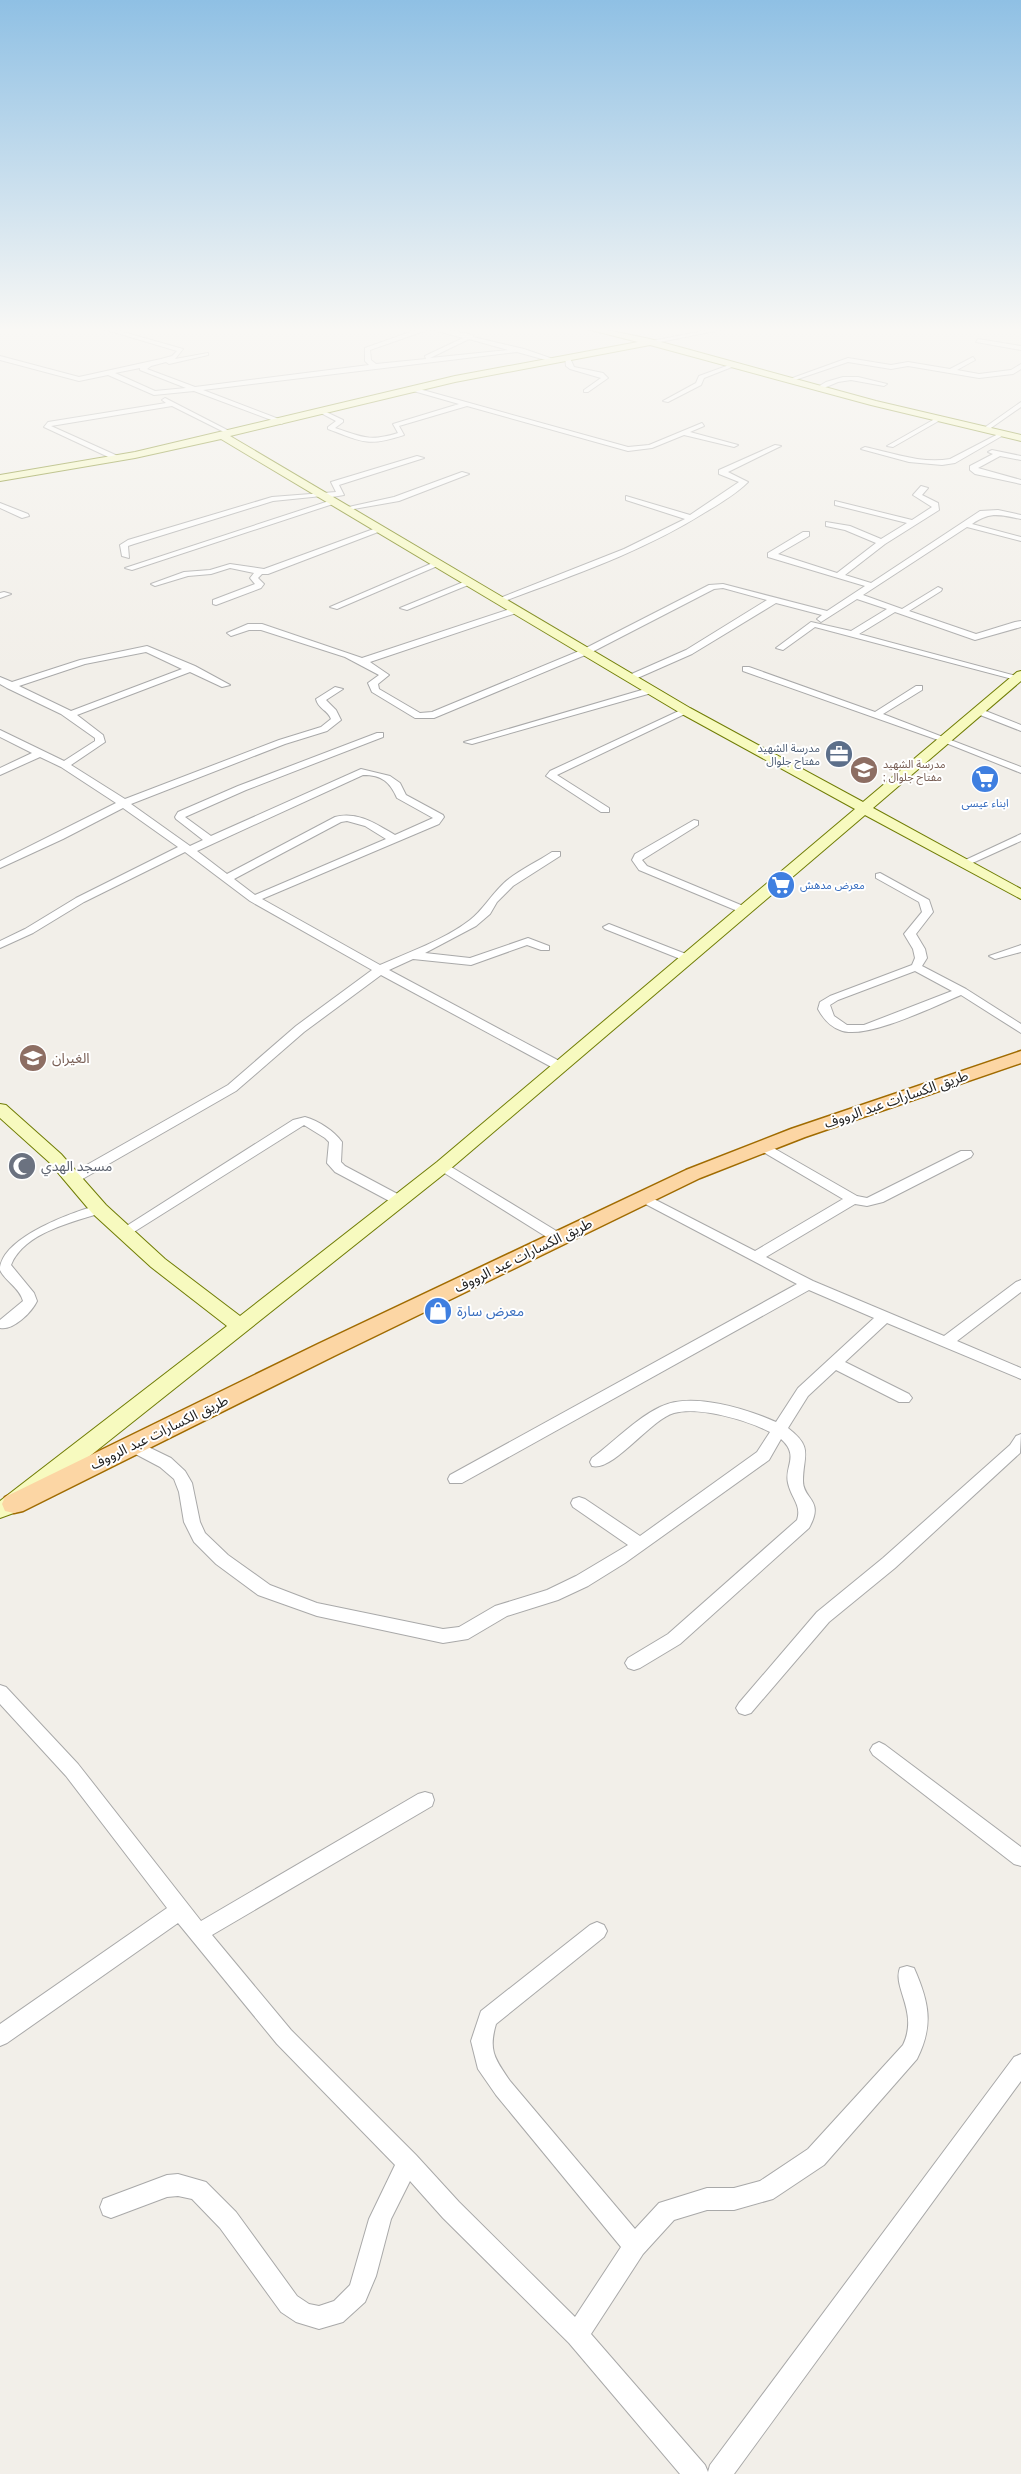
<svg xmlns="http://www.w3.org/2000/svg" width="1021" height="2474" font-family="Mulish,'Noto Sans Arabic',sans-serif">
<rect width="100%" height="100%" fill="#f2efe9"/>
<g fill="none" stroke-linecap="round" stroke-linejoin="round">
<defs>
<path id="street" d="M97,327H105L183,349L175,359L208,353V355L169,364L166,362L151,366L147,369L195,387L369,365L365,361V348L424,327H435L473,335V337L524,349L556,360L553,362L517,352L203,390L284,421L282,424L194,391L154,395L108,375L79,381L0,360V356L79,377L161,359L172,356L177,351ZM430,329L463,338L425,356L426,359L376,364L371,360L370,350ZM469,339L508,350L430,358ZM140,368V370L186,388L155,391L115,373Z
M724,327H735L650,344L647,342Z
M978,339L1021,346V350L976,342Z
M565,356H569L574,367L603,373L608,378L588,392H584V390L601,378L570,369L566,366Z
M973,357L975,360L957,370L979,374L1011,370L1021,364V369L1013,374L979,378L908,366L891,369L848,362L792,381L787,380L848,358L891,365L908,362L950,369Z
M732,364L737,365L704,378L701,385L668,402L663,401L696,383L699,376Z
M843,377H858L887,384L884,386L851,380L838,382L819,390L816,388L826,382Z
M412,387L628,447L649,445L702,423L704,426L690,432L738,445L734,447L684,435L652,448L628,451L467,406L399,426L404,435C367,447 363,442 328,429V427L336,421L319,412L324,411L343,420V422L335,428C363,437 369,442 398,433L393,424L459,404L410,390Z
M165,398L235,434L230,435L172,406L51,426L120,457L117,461L44,427L48,422L166,403L162,400Z
M1021,402V407L988,430H984V428Z
M940,416L942,419L893,447L887,446Z
M1002,432L1007,433L955,463L942,465L909,462L861,449L865,447C893,453 921,464 950,459Z
M775,445L781,446L728,472L748,482C736,494 719,504 704,513C642,552 571,576 502,602L495,600L624,549L685,519L626,500V496L690,515L739,482L719,474V470Z
M992,450L1021,456V460L1000,456L978,468L1021,480V484L975,474L970,470V466L993,454L988,452Z
M417,456L424,458L339,485L344,495L326,498L322,496L273,501L134,544L128,546L129,558L122,556L120,545L128,540L272,497L336,492L331,482Z
M462,472L469,474L399,501L348,510L344,508L394,497Z
M921,486L928,488L922,495L938,503L939,510L885,544L845,575L871,583L980,511L998,510L1021,515V519C1000,515 991,511 972,524L1021,537V541L967,527L863,595L902,609L938,587L942,589L941,591L909,611L976,634L1015,622L1021,621V627L975,640L895,612L859,634L1020,677V681L815,627L783,650L776,648L811,622L851,631L887,609L857,599L821,622L817,619L822,615L776,603L692,654L633,680H627V676L686,650L767,600L723,588L714,589L590,653L434,718H415L372,692L368,683L379,675L345,657L261,630H249L231,636L227,633L248,624H262L362,658L513,608H519V612L370,662L389,675L378,684L379,689L420,713L432,712L584,649L709,585L723,584L827,611L865,586L768,557V553L803,532H809V536L778,554L837,573L876,543L845,530L826,526V522L850,526L881,539L907,523L835,505V501L912,520L932,507L913,495Z
M332,500L339,502L132,570L125,568Z
M0,503L28,514L29,516L22,518L0,508Z
M379,527L386,529L268,574H262L258,578L264,584L261,588L216,605L213,604V600L255,584L250,578L254,573L230,568L211,574L188,576L155,586L151,584L184,572L210,570L230,564L264,569Z
M435,562L442,564L337,609L330,607Z
M466,581L473,583L407,610L400,608Z
M4,592L11,594L0,598V593Z
M147,646L195,666L230,685L222,687L190,672L77,715L103,735L105,742L71,765L125,799L279,740L321,727L331,719C328,710 318,709 316,699L335,687L343,689L326,700L336,710L341,720L327,731L285,744L131,804L190,846L203,840L176,819L175,817L178,812L238,786L377,733H383V737L246,790L185,817L211,836L361,769L390,776L400,783L406,795L443,815L444,817L439,824L262,899L380,965C409,952 444,940 470,920C483,910 491,895 504,883C517,871 537,862 552,852H560V856L513,886L497,902L490,914L476,926L425,953L470,958L528,938L549,946V950H541L527,945L471,965L413,959L389,970L565,1064L567,1067L565,1070H557L381,975L304,1032L236,1091L79,1181H69L67,1178L69,1175L228,1085L296,1026L372,970L250,901L185,852L84,902L33,933L0,948V941L25,929L76,898L178,847L123,808L63,839L0,868V861L116,803L61,767L40,757L0,775V768L32,753L0,737V730L64,761L95,741V738L61,714L7,688L0,684V677L12,682L80,660ZM146,652L182,669L71,711L19,686L85,664ZM363,775C382,775 390,782 397,798L433,818L395,835C376,824 358,811 335,817L227,874L197,851ZM347,821L365,826L386,839L255,895L234,879L341,822Z
M743,667H749L875,712L916,686H922V690L883,714L1021,767V773L941,741L743,671Z
M652,687L657,690L655,692L472,744L464,742Z
M978,708L1021,725V731L975,713L973,711Z
M683,709L691,711L557,775L609,808V812H601L546,776L550,771Z
M694,820L698,821V825L642,860L647,866L748,908V912H740L639,870L632,860L635,854Z
M1021,834V841L968,865L964,866L959,863Z
M880,873L929,900L933,912L916,934L925,949L927,958L922,966L966,989L1021,1024V1033L961,995C935,1006 864,1041 840,1030C829,1026 823,1018 818,1009L820,1002L830,996L912,965L915,958L913,949L904,934L922,912L919,902L876,878V874ZM915,971L952,991L864,1025H847L834,1016L830,1005L838,1000Z
M609,924L691,956L693,958L687,961L683,960L605,929L603,927Z
M1021,945V952L995,959L989,956Z
M305,1117C319,1121 334,1131 342,1142L341,1162L345,1166L405,1198L407,1201L405,1204H395L335,1172L327,1163L329,1142L325,1138L304,1125L129,1235H119L117,1232L293,1120Z
M763,1142L857,1196L867,1198L961,1151H971L973,1154L971,1157L883,1202L867,1206L855,1204L766,1257L813,1281L944,1336L1016,1282L1021,1280V1292L957,1341L1021,1368V1379L887,1323L845,1362L909,1394L912,1398L909,1402H899L836,1370L808,1396L788,1428C814,1448 803,1455 803,1481C803,1500 825,1499 809,1528L680,1644L640,1668L634,1670L628,1668L625,1663L628,1658L668,1634L797,1520C802,1505 791,1498 788,1483C784,1466 800,1456 781,1439L769,1460L625,1563L588,1586L558,1600L507,1616L468,1639L443,1643L317,1616L258,1595L216,1564L194,1542L184,1522L179,1492L174,1479L160,1467L126,1449L123,1445L126,1441H136L171,1458L185,1471L192,1483L200,1522L205,1533L228,1555L270,1585L317,1603L443,1629L459,1627L495,1606L547,1590L576,1576L628,1545L573,1507L571,1503L573,1499L579,1497L585,1499L640,1536L757,1452L770,1432C747,1420 699,1406 674,1413C651,1419 613,1472 592,1466L590,1462L592,1458C615,1441 635,1419 660,1407C691,1391 747,1409 776,1422L798,1388L874,1318L809,1290L462,1483H450L448,1479L450,1475L797,1284L636,1199L643,1195L648,1196L755,1251L843,1199L758,1149L757,1146L758,1143Z
M443,1162L563,1235L565,1238L558,1242L553,1241L438,1169L436,1166L438,1163Z
M99,1205L106,1209L104,1212C74,1222 24,1232 11,1265L34,1293L37,1301C32,1312 13,1331 0,1328V1320L23,1301C20,1288 5,1281 0,1270C0,1237 78,1210 99,1205Z
M1021,1434L1020,1453L895,1568L829,1622L751,1713L745,1715L739,1713L736,1708L739,1703L817,1612L883,1558L1010,1445L1016,1436Z
M0,1685L6,1687L78,1764L201,1921L418,1794L425,1792L432,1794L434,1800L432,1806L212,1935L291,2030L416,2155L459,2202L575,2317L621,2247L496,2095L478,2069L471,2041L481,2011L590,1925L597,1922L604,1925L607,1931L604,1937L496,2024C488,2051 495,2059 510,2081L635,2229L659,2203L707,2188H734L760,2181L808,2149L903,2045C919,2012 892,1987 900,1968L907,1966L914,1968C929,2002 934,2025 917,2059L824,2165L773,2199L734,2210H707L674,2220L643,2254L591,2334L705,2465L708,2472L710,2465L1014,2057L1021,2054V2081L734,2474H680L569,2343L443,2218L410,2181L391,2219L376,2276L365,2302L343,2322L319,2329L296,2322L281,2312L220,2228L192,2199L178,2196L167,2197L111,2218L103,2215L100,2207L103,2199L167,2175L178,2174L206,2182L236,2212L297,2296L309,2304L319,2306L334,2301L350,2285L369,2219L395,2165L277,2044L178,1923L7,2043L0,2046V2024L167,1908L66,1776L0,1704Z
M879,1742L885,1745L1021,1847V1866L1014,1864L873,1755L870,1750L873,1745Z"/>
<path id="secondary" d="M579,327H592L650,339L876,401L1021,435V441L871,405L650,345L455,382L230,436L690,708L863,802L1017,672L1021,671V681L873,808L1021,889V899L865,815L449,1170L22,1510L0,1518V1501L227,1326L151,1267L92,1213L49,1162L0,1118V1104L6,1105L61,1154L106,1205L165,1259L240,1316L437,1162L855,809L682,714L221,439L135,458L0,481V475L135,452L455,376L638,342Z"/>
<path id="primary" d="M1021,1051V1063L805,1137L700,1178L334,1356L23,1511L14,1513L5,1511L2,1504L5,1497L318,1344L686,1170L791,1129Z"/>
</defs>
<use href="#street" stroke="#a9a9a9" stroke-width="2"/>
<use href="#secondary" stroke="#707d05" stroke-width="2"/>
<use href="#primary" stroke="#a06b00" stroke-width="3"/>
<use href="#street" fill="#fff" fill-rule="evenodd"/>
<use href="#secondary" fill="#f7fabf" fill-rule="evenodd"/>
<use href="#primary" fill="#fcd6a4" fill-rule="evenodd"/>
</g>
<linearGradient id="sky" x2="0" y2="1"><stop stop-color="#8fc0e4"/><stop offset="0.49" stop-color="#f9f8f5"/><stop offset="1" stop-color="#f9f8f5" stop-opacity="0"/></linearGradient>
<rect width="1021" height="673" fill="url(#sky)"/>
<defs>
<symbol id="office-disc" viewBox="-11 -11 22 22"><circle r="9.5" fill="#5c6f8a" stroke="#fff"/><path d="M-6-3h4V-5.5h4V-3h4V5H-6ZM-1-4.5V-3h2v-1.5ZM-6 0V1H6V0Z" fill="#fff"/></symbol>
<symbol id="school-disc" viewBox="-11 -11 22 22"><circle r="9.5" fill="#8d6e63" stroke="#fff"/><path d="M0-5L7-2L0 1L-7-2ZM-4 1L0 2.5L4 1V4Q0 6-4 4Z" fill="#fff"/></symbol>
<symbol id="supermarket-disc" viewBox="-11 -11 22 22"><circle r="9.5" fill="#3f7fe0" stroke="#fff"/><path d="M-6-5.5h2.5l.6 2H6L4.5 2H-2.5L-4.4-4H-6ZM-1.5 3.2a1.3 1.3 0 1 0 .1 0ZM3 3.2a1.3 1.3 0 1 0 .1 0Z" fill="#fff"/></symbol>
<symbol id="mosque-disc" viewBox="-11 -11 22 22"><circle r="9.5" fill="#6b7280" stroke="#fff"/><path d="M3.5-4.9A6 6 0 1 0 3.5 4.9A5 5 0 1 1 3.5-4.9Z" fill="#fff"/></symbol>
<symbol id="shop-disc" viewBox="-11 -11 22 22"><circle r="9.5" fill="#3f7fe0" stroke="#fff"/><path d="M-5-2.5h2.3a2.7 3.5 0 0 1 5.4 0H5L5.5 6h-11ZM-1.5-2.5h3a1.5 2.3 0 0 0-3 0Z" fill="#fff"/></symbol>
</defs>
<g fill-rule="evenodd">
<use href="#office-disc" x="823" y="738" width="32" height="32"/>
<use href="#school-disc" x="848" y="754" width="32" height="32"/>
<use href="#supermarket-disc" x="969" y="763" width="32" height="32"/>
<use href="#supermarket-disc" x="765" y="869" width="32" height="32"/>
<use href="#school-disc" x="17" y="1042" width="32" height="32"/>
<use href="#mosque-disc" x="6" y="1150" width="32" height="32"/>
<use href="#shop-disc" x="422" y="1295" width="32" height="32"/>
</g>
<g text-anchor="middle" stroke-width="4" stroke-linejoin="round" paint-order="stroke">
<g font-size="11" fill="#4e5e75" stroke="#fff" text-anchor="end">
<text x="820" y="752">مدرسة الشهيد<tspan x="820" dy="13">مفتاح جلوال</tspan></text>
</g>
<g font-size="11" fill="#785e54" stroke="#fff" text-anchor="start">
<text x="883" y="768">مدرسة الشهيد<tspan x="883" dy="13">; مفتاح جلوال</tspan></text>
</g>
<g font-size="11" fill="#366cbe" stroke="#fff">
<text x="985" y="807">ابناء عيسى</text>
<text x="800" y="889" text-anchor="start">معرض مدهش</text>
</g>
<g font-size="14" fill="#785e54" stroke="#fff" text-anchor="start">
<text x="52" y="1063">الغيران</text>
</g>
<g font-size="14" fill="#222" stroke="#fff">
<text transform="translate(896 1099) rotate(-19)" y="5">طريق الكسارات عبد الرووف</text>
<text transform="translate(523 1255) rotate(-26)" y="5">طريق الكسارات عبد الرووف</text>
<text transform="translate(159 1432) rotate(-26)" y="5">طريق الكسارات عبد الرووف</text>
</g>
<g font-size="14" fill="#5b616d" stroke="#fff" text-anchor="start">
<text x="41" y="1171">مسجد الهدي</text>
</g>
<g font-size="14" fill="#366cbe" stroke="#fff" text-anchor="start">
<text x="457" y="1316">معرض سارة</text>
</g>
</g>
</svg>
